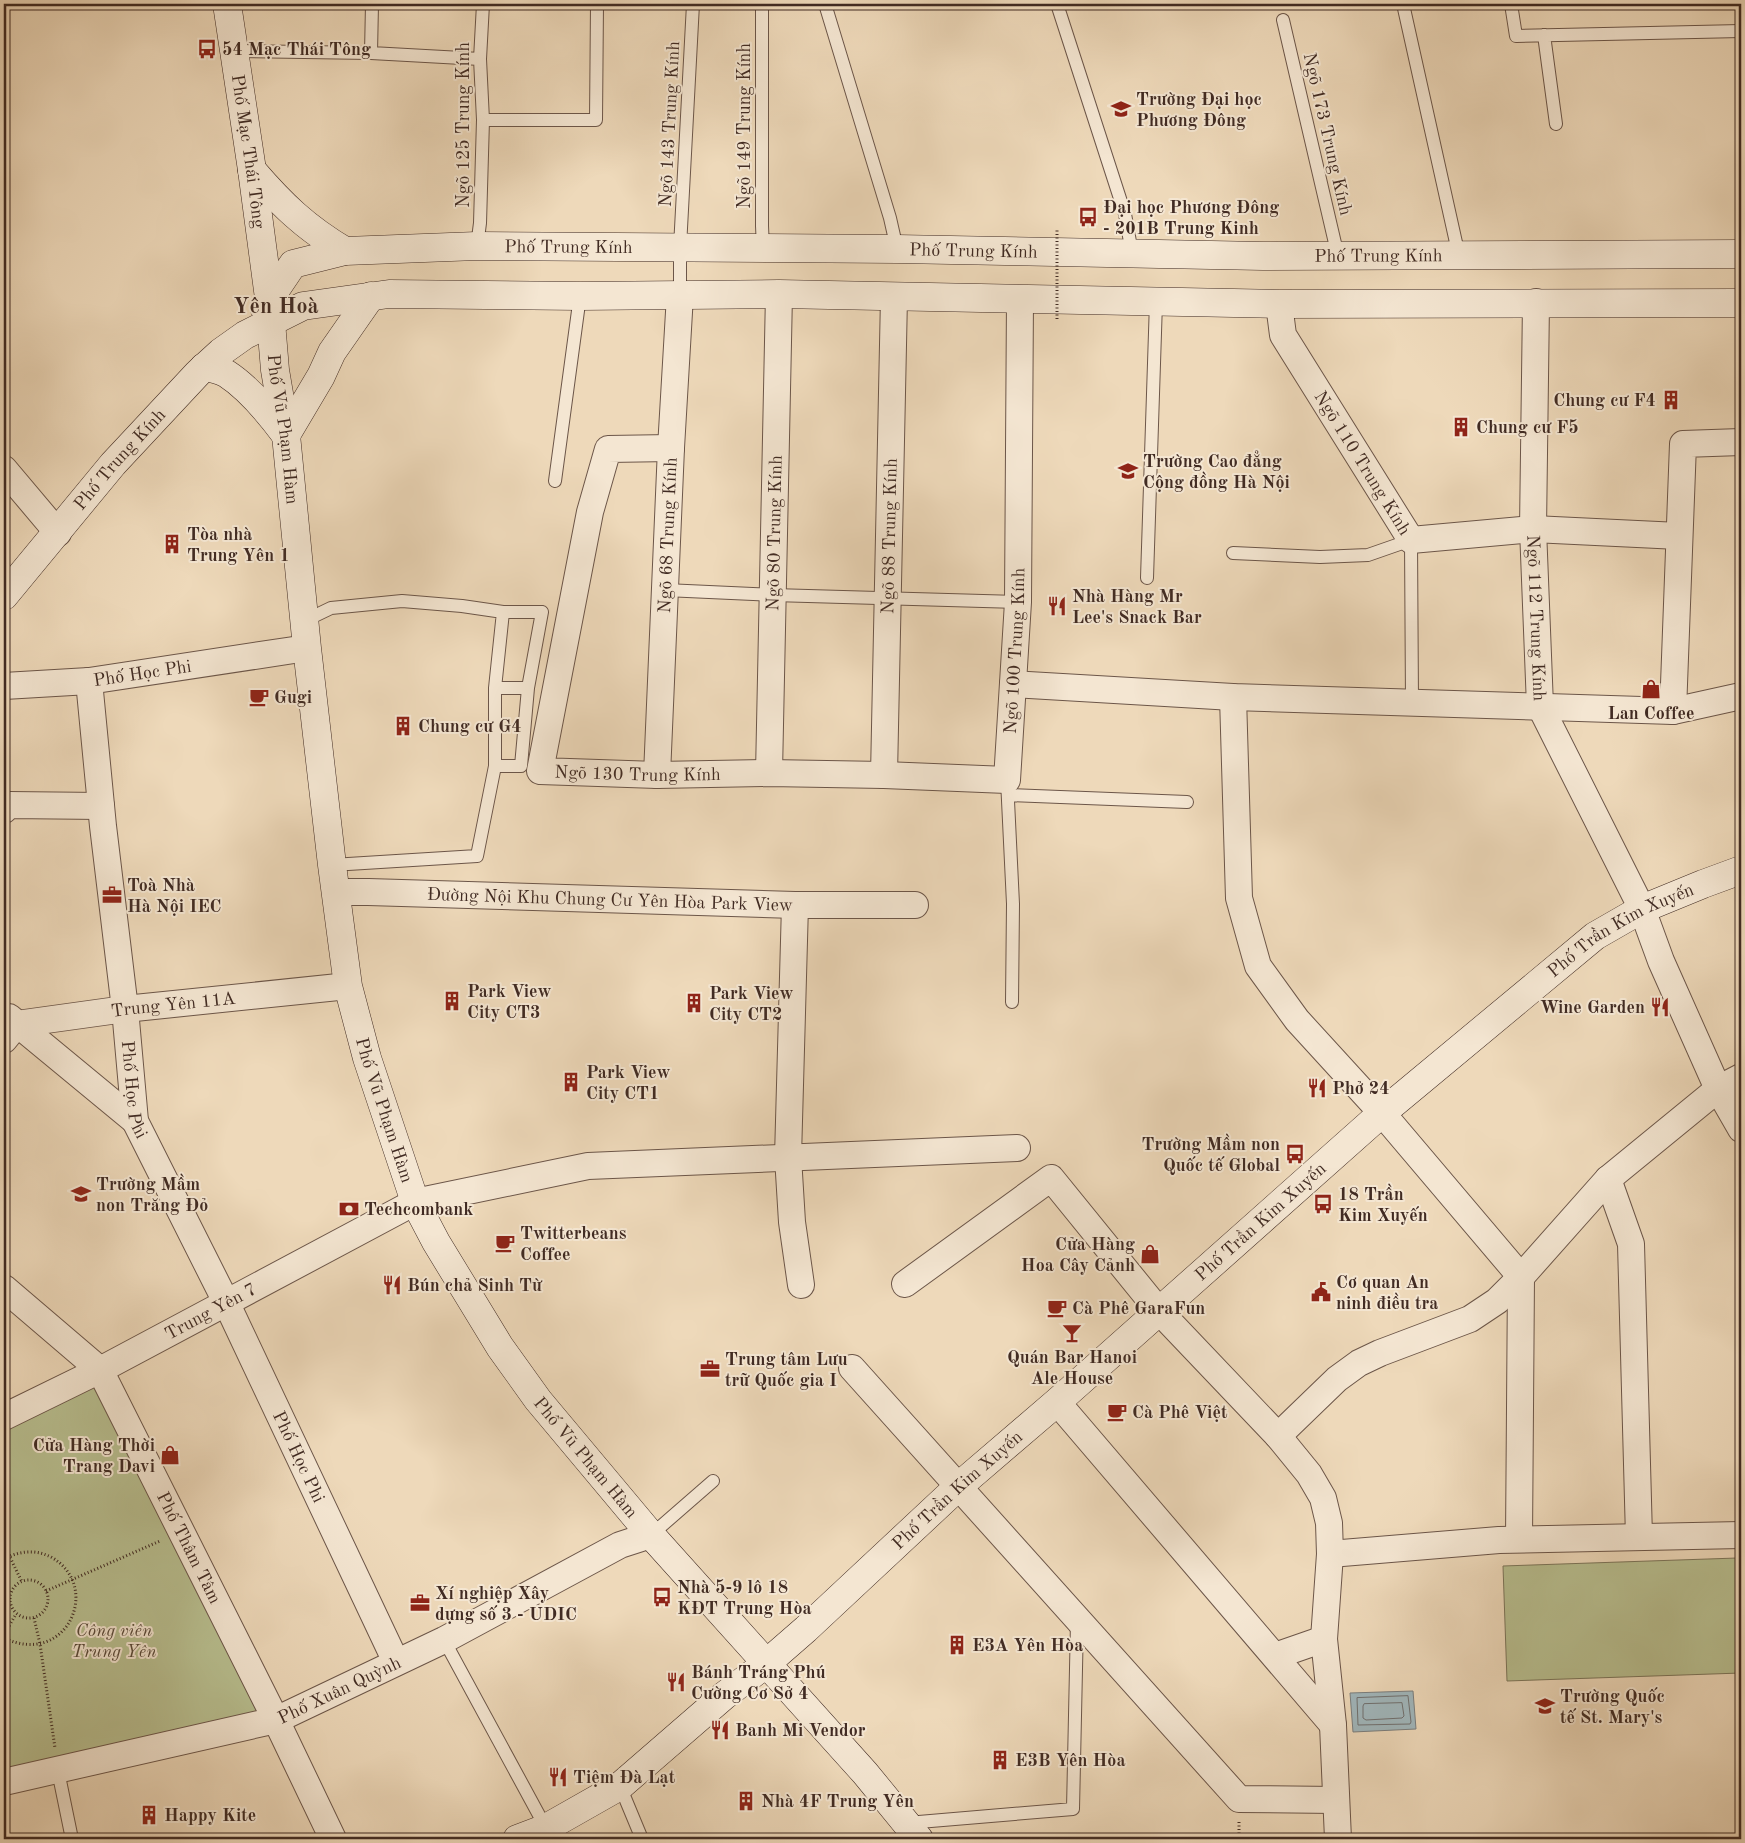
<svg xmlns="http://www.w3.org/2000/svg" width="1745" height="1843" font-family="'Old Standard TT',serif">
<rect width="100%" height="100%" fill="#eed9ba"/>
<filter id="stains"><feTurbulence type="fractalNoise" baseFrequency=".004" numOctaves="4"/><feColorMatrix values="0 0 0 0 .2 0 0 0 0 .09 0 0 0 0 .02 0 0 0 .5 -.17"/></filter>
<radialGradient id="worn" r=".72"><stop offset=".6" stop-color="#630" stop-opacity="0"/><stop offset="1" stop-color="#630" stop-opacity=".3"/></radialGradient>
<path fill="#b8bf90" stroke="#7c755a" d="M100,1370L276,1720L4,1781V1421Z
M1737,1558L1741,1673L1507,1681L1503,1566Z"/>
<path fill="#a1b7bc" stroke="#7b7f7f" d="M1413,1691L1416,1729L1353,1732L1350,1693Z"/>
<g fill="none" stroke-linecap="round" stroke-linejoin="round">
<path stroke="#717170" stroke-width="1" d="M1408,1696L1411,1722L1410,1724L1358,1725L1357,1698Z
M1402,1703L1404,1716L1402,1718L1366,1720L1363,1718V1706L1364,1704Z"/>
<defs>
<path id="lane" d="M762,4V226L763,248
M825,4L890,218L897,249
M1057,4L1125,214L1132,253
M1403,4L1459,256
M1511,4L1516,36L1741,31
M1283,20L1338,256
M1544,35L1556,124
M233,51L371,53L480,59
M371,53L372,4
M483,120H596L597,4
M477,246L480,223L483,120L480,59L483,4
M680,295V247L693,4
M555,481L580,296
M1233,553L1320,557L1368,555L1411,540L1412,703
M1147,578L1156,302
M665,590L773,595L1018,602
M304,621L331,608L402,601L462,606L503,612L495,688V766L477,856L332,865
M495,688H528
M495,766H521L528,688L542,612H503
M1007,780L1013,904L1012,1002
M1008,795L1187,802
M651,1535L713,1481
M444,1640L546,1828
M58,1771L72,1839
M620,1786L642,1839
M907,1823L1073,1809L1077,1622"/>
<g id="street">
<path id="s1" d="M1536,302L1533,529L1540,706L1642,909L1661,961L1718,1089L1741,1129"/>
<path id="s2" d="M1279,304L1283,335L1411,540L1533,529L1679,536"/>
<path id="s3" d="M671,448L608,449L590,512L540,771L657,775L769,773L884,775L1007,780L1018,602L1020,299"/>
<path d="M4,469L58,533"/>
<path id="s4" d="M89,681L103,826L125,1009L135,1121L227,1304L396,1662"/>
<path d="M1013,684L1233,697L1673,711L1741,696"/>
<path id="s5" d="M4,686L89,681L307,648"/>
<path d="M1233,697L1239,898L1258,966L1297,1020L1382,1113L1521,1277L1519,1539"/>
<path d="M1673,711L1683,444L1741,442"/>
<path id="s6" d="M769,773L779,294"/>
<path id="s7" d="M657,775L671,448L680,295"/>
<path id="s8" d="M884,775L894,297"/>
<path d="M4,810L9,805L101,806"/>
<path id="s9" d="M336,892H368L795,905H915"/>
<path d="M795,905L788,1157L792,1222L801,1285"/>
<path d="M9,1017L135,1121"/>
<path id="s10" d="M4,1040L17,1024L125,1009L348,986"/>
<path d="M1608,1179L1631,1244L1639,1537"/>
<path d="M905,1284L1051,1178L1159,1311L1278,1436L1309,1474L1323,1498L1329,1523L1330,1554L1324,1639L1333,1725L1338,1839"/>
<path id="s11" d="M4,1288L100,1370L276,1720L333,1839"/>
<path d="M852,1368L1239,1799L1336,1800"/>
<path d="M1057,1402L1333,1725"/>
<path id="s12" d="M4,1417L100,1370L415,1202L588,1166L1017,1148"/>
<path d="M1278,1436L1337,1379L1359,1363L1380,1353L1470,1319L1497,1301L1521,1277L1608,1179L1718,1089L1741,1077"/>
<path d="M1330,1554L1499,1540L1741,1535"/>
<path d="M1275,1656L1324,1639"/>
<path id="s13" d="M4,1782L276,1720L444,1640L620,1545L651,1535"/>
</g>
<g id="secondary">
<path id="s14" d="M227,4L252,170L269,298L275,370L286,435L307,648L332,865L348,986L367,1058L415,1202L436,1242L500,1347L538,1400L651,1535L865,1773L919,1839"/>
<path d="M252,170C282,205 306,228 345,251"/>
<path id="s15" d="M264,307L293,264L345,251L477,246L897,249L1263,256L1741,254"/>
<path d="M204,367C212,368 219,369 227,374C247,387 270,414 285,434"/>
<path d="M286,435L321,376L332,352L371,296"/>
<path id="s16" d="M4,596L113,464L198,373L221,352L245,335L303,306L389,294L580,296L779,294L1279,304L1741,303"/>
<path id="s17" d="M517,1839L546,1828L620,1786L725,1695L767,1663L806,1629L959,1486L1057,1402L1382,1113L1595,936L1642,909L1703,884L1741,870"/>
</g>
</defs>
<use href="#lane" stroke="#6c5649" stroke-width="14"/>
<use href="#street" stroke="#6c5649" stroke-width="28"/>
<use href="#secondary" stroke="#412b23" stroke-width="29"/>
<path stroke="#412b23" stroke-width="3" stroke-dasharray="1 2.5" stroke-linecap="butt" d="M4,1545L22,1582
M4,1559C19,1551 35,1549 51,1557C103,1586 67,1668 4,1638
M10 1599a19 19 0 1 1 38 0a19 19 0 1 1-38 0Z
M46,1591L160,1541
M34,1618L40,1644L55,1748
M4,1635L16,1614
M1239,1822V1839"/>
<use href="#lane" stroke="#f4e6d2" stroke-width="12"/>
<use href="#street" stroke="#f4e6d2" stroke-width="26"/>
<use href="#secondary" stroke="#f4e6d2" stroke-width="28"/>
<path stroke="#412b23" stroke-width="3" stroke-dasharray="1 2.5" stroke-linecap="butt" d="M1057,319V230"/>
</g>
<defs>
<symbol id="bus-bare" viewBox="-9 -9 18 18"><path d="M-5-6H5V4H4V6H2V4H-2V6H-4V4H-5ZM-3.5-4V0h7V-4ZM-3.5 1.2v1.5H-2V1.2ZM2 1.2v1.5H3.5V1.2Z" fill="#8f2418" stroke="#f4e6d2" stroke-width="2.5" paint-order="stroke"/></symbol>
<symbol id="university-bare" viewBox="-9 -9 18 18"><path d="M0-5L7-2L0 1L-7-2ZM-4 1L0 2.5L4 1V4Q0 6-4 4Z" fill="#8f2418" stroke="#f4e6d2" stroke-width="2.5" paint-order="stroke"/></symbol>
<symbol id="building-bare" viewBox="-9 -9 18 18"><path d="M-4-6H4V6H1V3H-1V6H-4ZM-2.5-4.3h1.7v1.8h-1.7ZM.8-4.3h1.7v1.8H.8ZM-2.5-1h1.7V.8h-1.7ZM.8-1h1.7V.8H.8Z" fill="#8f2418" stroke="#f4e6d2" stroke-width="2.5" paint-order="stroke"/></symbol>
<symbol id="restaurant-bare" viewBox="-9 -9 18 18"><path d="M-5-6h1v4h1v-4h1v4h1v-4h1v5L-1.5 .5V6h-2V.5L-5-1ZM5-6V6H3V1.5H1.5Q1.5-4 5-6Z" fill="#8f2418" stroke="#f4e6d2" stroke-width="2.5" paint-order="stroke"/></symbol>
<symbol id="shop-bare" viewBox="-9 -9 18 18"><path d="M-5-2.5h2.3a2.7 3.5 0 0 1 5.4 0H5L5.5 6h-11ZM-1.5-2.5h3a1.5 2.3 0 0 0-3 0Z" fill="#8f2418" stroke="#f4e6d2" stroke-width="2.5" paint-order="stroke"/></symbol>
<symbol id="cafe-bare" viewBox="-9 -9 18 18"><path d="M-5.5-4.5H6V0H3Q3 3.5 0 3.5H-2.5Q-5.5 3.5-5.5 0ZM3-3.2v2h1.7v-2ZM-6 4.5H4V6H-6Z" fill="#8f2418" stroke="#f4e6d2" stroke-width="2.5" paint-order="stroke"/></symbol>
<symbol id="office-bare" viewBox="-9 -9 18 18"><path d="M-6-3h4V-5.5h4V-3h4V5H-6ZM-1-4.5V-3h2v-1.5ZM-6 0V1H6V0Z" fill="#8f2418" stroke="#f4e6d2" stroke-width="2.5" paint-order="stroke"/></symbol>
<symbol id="school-bare" viewBox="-9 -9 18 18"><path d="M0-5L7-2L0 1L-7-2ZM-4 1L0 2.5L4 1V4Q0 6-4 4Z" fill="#8f2418" stroke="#f4e6d2" stroke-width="2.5" paint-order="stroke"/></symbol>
<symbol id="bank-bare" viewBox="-9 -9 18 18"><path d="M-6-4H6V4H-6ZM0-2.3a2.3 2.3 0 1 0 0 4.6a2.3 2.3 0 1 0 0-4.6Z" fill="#8f2418" stroke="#f4e6d2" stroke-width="2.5" paint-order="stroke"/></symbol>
<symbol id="civic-bare" viewBox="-9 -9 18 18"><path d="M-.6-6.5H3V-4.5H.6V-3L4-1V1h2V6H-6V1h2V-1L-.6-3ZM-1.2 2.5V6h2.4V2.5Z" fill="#8f2418" stroke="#f4e6d2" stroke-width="2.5" paint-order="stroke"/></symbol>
<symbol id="bar-bare" viewBox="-9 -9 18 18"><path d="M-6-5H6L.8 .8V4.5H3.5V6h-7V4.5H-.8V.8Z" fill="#8f2418" stroke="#f4e6d2" stroke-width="2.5" paint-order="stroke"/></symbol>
</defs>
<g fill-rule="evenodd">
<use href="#bus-bare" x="193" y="35" width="28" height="28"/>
<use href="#university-bare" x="1107" y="95" width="28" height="28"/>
<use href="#bus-bare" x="1074" y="203" width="28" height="28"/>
<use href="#building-bare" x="1657" y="386" width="28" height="28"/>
<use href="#building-bare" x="1447" y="413" width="28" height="28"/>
<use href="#university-bare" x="1114" y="457" width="28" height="28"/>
<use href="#building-bare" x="158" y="530" width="28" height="28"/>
<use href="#restaurant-bare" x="1043" y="592" width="28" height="28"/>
<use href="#shop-bare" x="1637" y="675" width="28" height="28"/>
<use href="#cafe-bare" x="245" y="683" width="28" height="28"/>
<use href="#building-bare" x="389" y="712" width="28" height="28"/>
<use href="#office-bare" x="98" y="881" width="28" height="28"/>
<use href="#building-bare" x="438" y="987" width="28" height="28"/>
<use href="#building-bare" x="680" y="989" width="28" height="28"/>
<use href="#restaurant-bare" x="1646" y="993" width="28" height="28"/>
<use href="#building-bare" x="557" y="1068" width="28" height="28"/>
<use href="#restaurant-bare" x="1303" y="1074" width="28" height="28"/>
<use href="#bus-bare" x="1281" y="1140" width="28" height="28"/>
<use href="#school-bare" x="67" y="1180" width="28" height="28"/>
<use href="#bus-bare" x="1309" y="1190" width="28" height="28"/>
<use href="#bank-bare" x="335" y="1195" width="28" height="28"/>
<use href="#cafe-bare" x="491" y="1229" width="28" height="28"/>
<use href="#shop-bare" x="1136" y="1240" width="28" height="28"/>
<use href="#restaurant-bare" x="378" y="1271" width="28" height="28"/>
<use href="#civic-bare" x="1307" y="1278" width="28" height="28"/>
<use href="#cafe-bare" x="1043" y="1294" width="28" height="28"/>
<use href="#bar-bare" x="1058" y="1319" width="28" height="28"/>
<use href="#office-bare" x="696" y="1355" width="28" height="28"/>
<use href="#cafe-bare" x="1103" y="1398" width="28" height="28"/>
<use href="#shop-bare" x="156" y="1441" width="28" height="28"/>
<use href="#bus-bare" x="648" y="1583" width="28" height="28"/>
<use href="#office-bare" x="406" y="1589" width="28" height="28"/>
<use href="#building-bare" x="943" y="1631" width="28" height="28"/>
<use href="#restaurant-bare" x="662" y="1668" width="28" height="28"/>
<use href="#school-bare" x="1531" y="1692" width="28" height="28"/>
<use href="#restaurant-bare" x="706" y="1716" width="28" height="28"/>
<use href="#building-bare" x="986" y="1746" width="28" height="28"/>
<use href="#restaurant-bare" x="544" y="1763" width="28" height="28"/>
<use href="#building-bare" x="732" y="1787" width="28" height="28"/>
<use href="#building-bare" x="135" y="1801" width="28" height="28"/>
</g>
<g text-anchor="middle" stroke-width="4" stroke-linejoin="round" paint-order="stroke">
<g font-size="18" font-weight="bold" fill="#412b23" stroke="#f4e6d2" text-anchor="start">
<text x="222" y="55">54 Mạc Thái Tông</text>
<text x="1136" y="105">Trường Đại học<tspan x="1136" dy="21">Phương Đông</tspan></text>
<text x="1103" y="213">Đại học Phương Đông<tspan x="1103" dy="21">- 201B Trung Kinh</tspan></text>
<text x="1656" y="406" text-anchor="end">Chung cư F4</text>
<text x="1476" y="433">Chung cư F5</text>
<text x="1143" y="467">Trường Cao đẳng<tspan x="1143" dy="21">Cộng đồng Hà Nội</tspan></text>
<text x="187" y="540">Tòa nhà<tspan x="187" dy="21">Trung Yên 1</tspan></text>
<text x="1072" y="602">Nhà Hàng Mr<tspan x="1072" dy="21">Lee's Snack Bar</tspan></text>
<text x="274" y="703">Gugi</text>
<text x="1651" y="719" text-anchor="middle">Lan Coffee</text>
<text x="418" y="732">Chung cư G4</text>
<text x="127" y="891">Toà Nhà<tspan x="127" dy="21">Hà Nội IEC</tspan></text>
<text x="467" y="997">Park View<tspan x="467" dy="21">City CT3</tspan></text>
<text x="709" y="999">Park View<tspan x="709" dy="21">City CT2</tspan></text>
<text x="1645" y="1013" text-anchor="end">Wine Garden</text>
<text x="586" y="1078">Park View<tspan x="586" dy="21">City CT1</tspan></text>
<text x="1332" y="1094">Phở 24</text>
<text x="1280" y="1150" text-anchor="end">Trường Mầm non<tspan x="1280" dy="21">Quốc tế Global</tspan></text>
<text x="96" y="1190">Trường Mầm<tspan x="96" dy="21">non Trăng Đỏ</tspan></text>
<text x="1338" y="1200">18 Trần<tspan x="1338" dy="21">Kim Xuyến</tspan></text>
<text x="364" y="1215">Techcombank</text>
<text x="520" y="1239">Twitterbeans<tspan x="520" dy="21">Coffee</tspan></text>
<text x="1135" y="1250" text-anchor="end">Cửa Hàng<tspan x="1135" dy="21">Hoa Cây Cảnh</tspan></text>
<text x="1336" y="1288">Cơ quan An<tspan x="1336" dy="21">ninh điều tra</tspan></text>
<text x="407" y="1291">Bún chả Sinh Từ</text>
<text x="1072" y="1314">Cà Phê GaraFun</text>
<text x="1072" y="1363" text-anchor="middle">Quán Bar Hanoi<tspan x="1072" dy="21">Ale House</tspan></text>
<text x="725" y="1365">Trung tâm Lưu<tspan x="725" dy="21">trữ Quốc gia I</tspan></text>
<text x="1132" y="1418">Cà Phê Việt</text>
<text x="155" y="1451" text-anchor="end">Cửa Hàng Thời<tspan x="155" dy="21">Trang Davi</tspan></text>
<text x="677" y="1593">Nhà 5-9 lô 18<tspan x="677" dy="21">KĐT Trung Hòa</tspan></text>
<text x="435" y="1599">Xí nghiệp Xây<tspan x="435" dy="21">dựng số 3 - UDIC</tspan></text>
<text x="972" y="1651">E3A Yên Hòa</text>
<text x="691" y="1678">Bánh Tráng Phú<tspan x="691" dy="21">Cường Cơ Sở 4</tspan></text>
<text x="1560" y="1702">Trường Quốc<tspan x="1560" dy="21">tế St. Mary's</tspan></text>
<text x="735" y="1736">Banh Mi Vendor</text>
<text x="1015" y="1766">E3B Yên Hòa</text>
<text x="573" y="1783">Tiệm Đà Lạt</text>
<text x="761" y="1807">Nhà 4F Trung Yên</text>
<text x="164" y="1821">Happy Kite</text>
</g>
<g font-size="18" fill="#412b23" stroke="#f4e6d2">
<text transform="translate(669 124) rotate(-87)" y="6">Ngõ 143 Trung Kính</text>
<text transform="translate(463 125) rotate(-90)" y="6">Ngõ 125 Trung Kính</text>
<text transform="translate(744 126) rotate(-90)" y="6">Ngõ 149 Trung Kính</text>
<text transform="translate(1328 134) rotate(77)" y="6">Ngõ 173 Trung Kính</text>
<text dy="6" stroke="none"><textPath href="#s14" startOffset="149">Phố Mạc Thái Tông</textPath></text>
<text dy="6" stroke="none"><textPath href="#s15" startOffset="329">Phố Trung Kính</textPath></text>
<text dy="6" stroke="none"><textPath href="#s15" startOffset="734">Phố Trung Kính</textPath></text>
<text dy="6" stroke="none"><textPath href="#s15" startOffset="1139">Phố Trung Kính</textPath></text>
<text dy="6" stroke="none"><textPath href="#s14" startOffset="429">Phố Vũ Phạm Hàm</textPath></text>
<text dy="6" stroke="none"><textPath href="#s16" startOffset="179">Phố Trung Kính</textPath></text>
<text dy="6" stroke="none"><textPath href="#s2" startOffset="182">Ngõ 110 Trung Kính</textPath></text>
<text dy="6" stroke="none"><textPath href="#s6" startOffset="240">Ngõ 80 Trung Kính</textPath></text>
<text dy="6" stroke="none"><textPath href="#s7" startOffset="240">Ngõ 68 Trung Kính</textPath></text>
<text dy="6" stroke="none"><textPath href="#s8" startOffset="239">Ngõ 88 Trung Kính</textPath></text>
<text dy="6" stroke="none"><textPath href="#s1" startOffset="316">Ngõ 112 Trung Kính</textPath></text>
<text dy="6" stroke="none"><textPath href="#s3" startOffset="989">Ngõ 100 Trung Kính</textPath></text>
<text dy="6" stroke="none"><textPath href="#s5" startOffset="139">Phố Học Phi</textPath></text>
<text dy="6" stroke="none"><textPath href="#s3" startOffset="490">Ngõ 130 Trung Kính</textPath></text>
<text dy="6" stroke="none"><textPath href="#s9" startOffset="274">Đường Nội Khu Chung Cư Yên Hòa Park View</textPath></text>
<text dy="6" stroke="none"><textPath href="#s17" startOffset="1435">Phố Trần Kim Xuyến</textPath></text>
<text dy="6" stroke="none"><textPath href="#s10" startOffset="178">Trung Yên 11A</textPath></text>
<text dy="6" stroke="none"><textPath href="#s4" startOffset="411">Phố Học Phi</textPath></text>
<text dy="6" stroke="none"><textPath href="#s14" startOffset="1119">Phố Vũ Phạm Hàm</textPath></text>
<text dy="6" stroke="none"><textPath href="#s17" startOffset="970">Phố Trần Kim Xuyến</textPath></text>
<text dy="6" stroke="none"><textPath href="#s12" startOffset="232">Trung Yên 7</textPath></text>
<text dy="6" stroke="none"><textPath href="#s4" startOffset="816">Phố Học Phi</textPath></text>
<text dy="6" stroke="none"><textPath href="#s14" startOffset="1524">Phố Vũ Phạm Hàm</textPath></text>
<text dy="6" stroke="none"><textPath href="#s17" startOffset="565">Phố Trần Kim Xuyến</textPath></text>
<text dy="6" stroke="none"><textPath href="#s11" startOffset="325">Phố Thâm Tâm</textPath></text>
<text dy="6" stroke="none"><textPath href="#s13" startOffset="349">Phố Xuân Quỳnh</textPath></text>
</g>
<g font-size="18" font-style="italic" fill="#594939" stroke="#f4e6d2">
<text x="114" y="1636">Công viên<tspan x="114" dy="21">Trung Yên</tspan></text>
</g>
<g font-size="22" font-weight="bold" fill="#412b23" stroke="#f4e6d2">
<text x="276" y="313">Yên Hoà</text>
</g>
</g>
<rect width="1745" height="1843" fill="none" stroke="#eed9ba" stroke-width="20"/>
<rect x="5" y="5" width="1735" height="1833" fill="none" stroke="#412b23" stroke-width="2.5"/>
<rect x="10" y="10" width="1725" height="1823" fill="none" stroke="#412b23"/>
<rect width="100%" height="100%" filter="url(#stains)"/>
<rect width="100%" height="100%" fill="url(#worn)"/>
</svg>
